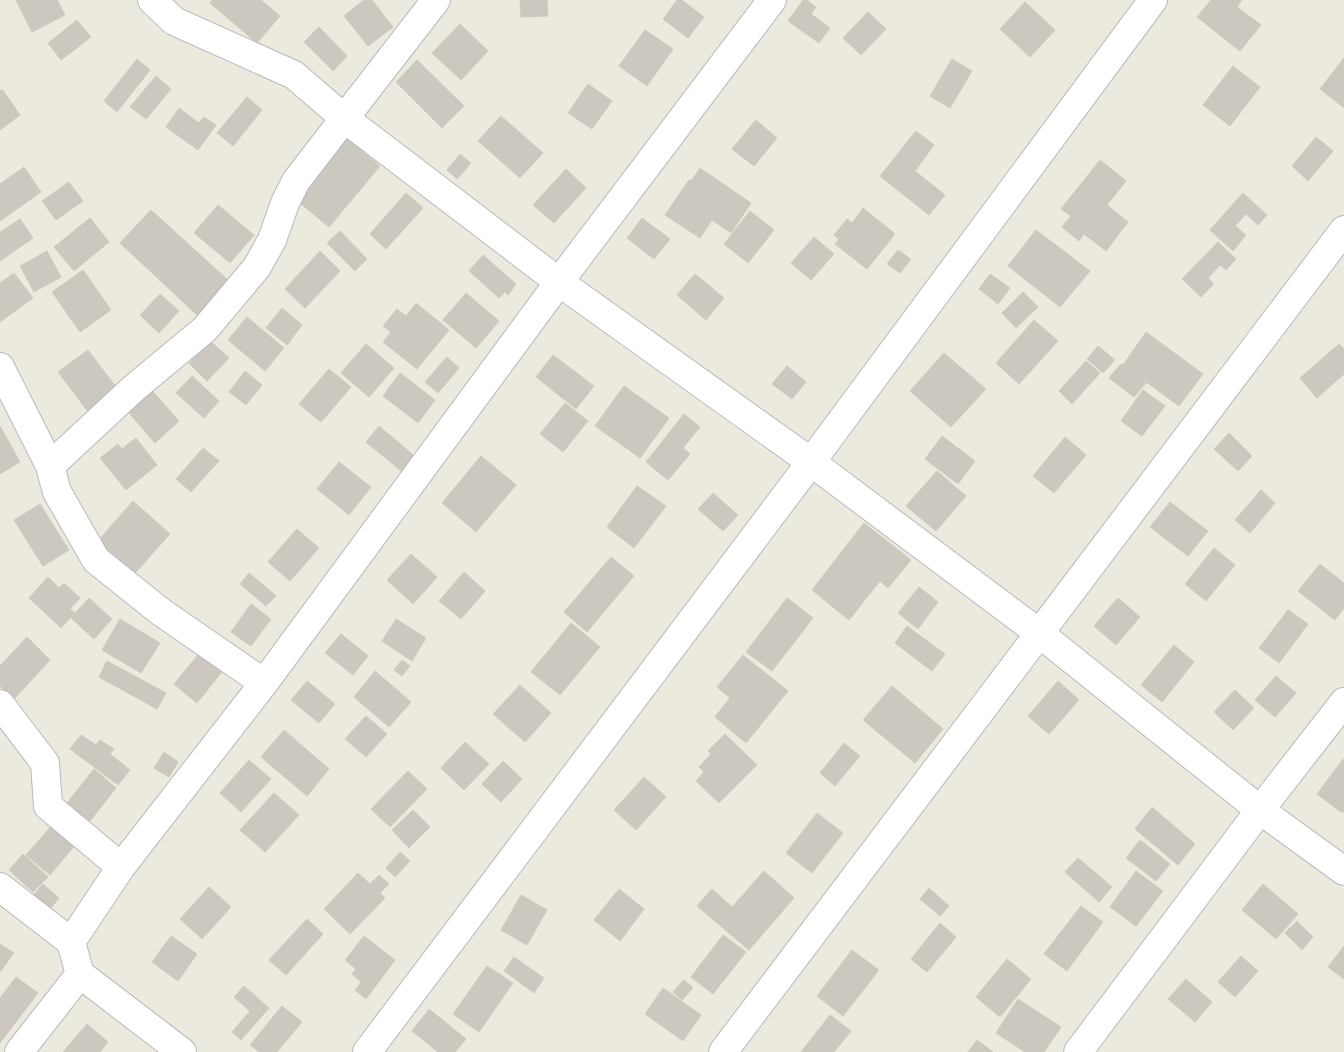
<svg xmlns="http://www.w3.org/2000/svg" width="1344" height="1052" font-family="Mulish,sans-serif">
<rect width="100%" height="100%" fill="#ece9de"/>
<path fill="#ccc7bf" stroke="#d1cabc" d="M16,0H57L65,15L32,32Z
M212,0H261L280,16L257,43L210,3Z
M364,0H372L393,27L368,46L344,16Z
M520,0H547L548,16L521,17Z
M677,0H682L704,17L688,38L663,19Z
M803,0H807L816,7L811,14L830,28L819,43L788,21Z
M1211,0H1242L1237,7L1261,25L1240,51L1197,17Z
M1025,2L1055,30L1030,57L1000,29Z
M868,12L886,29L861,55L843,38Z
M77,20L91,37L61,60L48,43Z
M460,24L488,51L461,80L432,53Z
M319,27L347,56L333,71L304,42Z
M645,30L673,49L647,86L619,66Z
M1344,58V108L1320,89Z
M137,59L150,70L117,112L104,101Z
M952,59L972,71L950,108L930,96Z
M417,60L464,106L442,128L396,82Z
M1233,66L1260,87L1230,126L1203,105Z
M156,76L171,89L146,119L130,107Z
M588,84L612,101L592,129L568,113Z
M2,89L20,115L0,130V91Z
M247,97L262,110L233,146L217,133Z
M179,108L199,123L204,117L216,125L198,150L166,127Z
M501,116L543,153L520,178L478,141Z
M756,120L777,138L754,166L732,149Z
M916,131L934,145L915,171L945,195L929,215L880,176Z
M345,137L380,166L329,227L294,198Z
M1316,137L1333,151L1308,181L1292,166Z
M460,154L471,163L457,179L447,170Z
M1100,160L1126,181L1107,205L1128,222L1106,251L1084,234L1079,241L1062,227L1071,216L1061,209Z
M24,167L41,192L0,221V184Z
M700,168L751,203L731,233L712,220L700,238L665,215L689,180L691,181Z
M566,169L586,188L554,223L533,205Z
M69,182L83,201L56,220L42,201Z
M406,193L423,208L386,249L370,234Z
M1243,193L1267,215L1258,225L1246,214L1235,226L1246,235L1233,251L1210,230Z
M218,205L254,235L230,263L194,233Z
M863,208L895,234L867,269L835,244L839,239L834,235L847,219L852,223Z
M151,210L229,281L197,315L120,243Z
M750,211L774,230L748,263L724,244Z
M90,218L109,242L74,271L54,247Z
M642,218L670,239L654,259L627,238Z
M20,219L33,238L0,261V232Z
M1036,230L1090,271L1060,307L1008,266Z
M340,231L367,259L355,271L327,243Z
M814,237L834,254L811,280L791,263Z
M1218,242L1236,259L1226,270L1220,265L1208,278L1214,284L1201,297L1182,279Z
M898,250L911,259L900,273L887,264Z
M47,251L61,277L34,292L20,266Z
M320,251L340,271L305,308L285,289Z
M483,255L516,284L508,295L505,292L499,298L469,271Z
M83,270L111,310L80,332L52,292Z
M14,273L33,298L0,322V283Z
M695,274L724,298L706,320L677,295Z
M990,274L1010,288L998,304L979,289Z
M1023,292L1038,307L1016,328L1002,313Z
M466,293L499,321L476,348L443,320Z
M160,294L179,311L159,333L140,315Z
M416,303L449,330L417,369L383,342L391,332L383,326L397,309L406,316Z
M282,308L302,325L287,345L266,328Z
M247,317L284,348L265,371L228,340Z
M1034,320L1058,341L1019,384L996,363Z
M1146,332L1203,374L1179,406L1123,365Z
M210,341L229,358L207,381L189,363Z
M366,344L394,368L369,397L341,373Z
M1339,344L1344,349V374L1317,398L1300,378Z
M1098,346L1115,360L1103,373L1087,359Z
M88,350L119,391L89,413L58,372Z
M944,353L986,389L951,427L910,391Z
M553,355L594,386L576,409L536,377Z
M447,357L459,368L438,393L425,382Z
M1086,361L1100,373L1072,404L1059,391Z
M1121,364L1146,383L1134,397L1109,378Z
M787,366L806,382L792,399L772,384Z
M329,369L351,387L321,422L299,404Z
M245,371L262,385L246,405L229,392Z
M400,373L435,400L418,423L383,396Z
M192,376L219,401L204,418L176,393Z
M147,385L179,421L155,443L123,406Z
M624,386L669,418L640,458L595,426Z
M1143,390L1165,406L1142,436L1121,421Z
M565,403L588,421L563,452L540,434Z
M684,414L700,427L683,448L690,454L668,480L646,462Z
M0,426L20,462L0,474Z
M379,426L418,459L405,474L366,442Z
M1229,433L1252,456L1238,471L1214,449Z
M942,436L975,461L958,484L925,459Z
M1065,437L1086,455L1054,493L1033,476Z
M136,438L157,465L126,490L100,458L118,444L122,449Z
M203,448L219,461L191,492L176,479Z
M481,456L516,485L476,532L442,503Z
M339,462L371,487L349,515L317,489Z
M937,471L966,496L936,531L906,506Z
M637,486L666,506L634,548L607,527Z
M1261,490L1275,503L1250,533L1235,520Z
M713,493L738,515L723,531L698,509Z
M133,501L170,534L135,573L98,541Z
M1170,502L1208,531L1188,556L1150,527Z
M40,504L69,550L43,566L14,520Z
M864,523L911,560L888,588L880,581L849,620L812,590Z
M297,529L319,548L290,581L268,562Z
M1214,548L1235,565L1206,601L1185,584Z
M411,554L437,577L413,604L387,580Z
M611,557L634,576L587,632L564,612Z
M1320,564L1344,583V608L1335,620L1298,591Z
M464,572L485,591L461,619L439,601Z
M249,573L276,596L266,606L240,584Z
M48,577L59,588L64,583L80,598L70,609L75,613L61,628L29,598Z
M919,587L938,602L918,629L898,613Z
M89,598L112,619L94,639L71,618Z
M787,598L813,618L772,671L746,652Z
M1118,598L1140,617L1116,645L1094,626Z
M251,604L271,619L251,646L231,632Z
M1288,610L1308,624L1279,663L1259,648Z
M120,619L160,643L141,673L102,650Z
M396,619L426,638L412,661L382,641Z
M571,623L600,647L560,695L531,672Z
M907,626L945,654L932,671L895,643Z
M341,634L368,656L353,675L325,653Z
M27,637L50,660L14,699L0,686V666Z
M1174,645L1194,662L1162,702L1141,685Z
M202,650L225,668L197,703L174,684Z
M743,655L788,691L746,743L715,717L730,698L717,687Z
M402,660L410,666L402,676L394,670Z
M107,661L166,693L157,709L99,677Z
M375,671L411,702L389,727L354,697Z
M1276,676L1296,693L1275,717L1255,700Z
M307,681L335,704L319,723L291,700Z
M1058,681L1079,700L1049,734L1028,716Z
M520,685L551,713L525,742L493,714Z
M892,686L943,729L915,763L863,720Z
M1235,690L1254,708L1233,730L1214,712Z
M366,716L387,734L366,757L345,739Z
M284,730L329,769L307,796L261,757Z
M725,734L757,765L719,803L696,781L704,772L699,767L711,754L708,751Z
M81,735L96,745L100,740L114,749L110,754L130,770L118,785L70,749Z
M465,742L489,764L464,790L441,768Z
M844,743L860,756L835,786L820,773Z
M164,752L178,762L169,777L154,768Z
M1343,759L1344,760V811L1342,813L1317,794Z
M249,760L271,779L241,812L220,793Z
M503,761L522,779L501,802L482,784Z
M94,769L116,788L90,821L67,803Z
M408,771L427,789L390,827L371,809Z
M644,777L666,797L636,830L614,810Z
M274,793L299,815L265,852L240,830Z
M1152,807L1195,844L1178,865L1135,829Z
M413,810L430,827L409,848L392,830Z
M817,813L843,833L812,873L786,853Z
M53,824L76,844L50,875L26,855Z
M1140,840L1170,864L1156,881L1126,858Z
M400,852L410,861L395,877L386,868Z
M23,854L48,877L33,892L9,870Z
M1078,858L1112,887L1099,902L1065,872Z
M764,871L794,898L749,950L697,906L712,889L732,907Z
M1136,871L1163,891L1136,926L1110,907Z
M358,873L370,884L379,875L389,884L380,893L385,898L350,934L324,909Z
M43,884L59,898L46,914L30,899Z
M1263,884L1298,914L1276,939L1242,910Z
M209,887L231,907L202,939L180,919Z
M929,888L949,906L940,916L920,899Z
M619,889L644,909L620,941L594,920Z
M521,895L547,910L527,945L501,930Z
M1081,906L1103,922L1067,971L1044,954Z
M307,919L323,934L286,975L269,960Z
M1297,921L1313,937L1302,950L1285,933Z
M940,923L956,937L927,972L911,959Z
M723,935L746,952L713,994L691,977Z
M171,936L197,954L178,981L152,962Z
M364,936L395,960L366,999L355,990L361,982L352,974L356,969L345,960Z
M0,944L14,953L0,972Z
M1344,946V979L1328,967Z
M852,950L879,970L843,1016L817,996Z
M1241,956L1258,971L1235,997L1218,982Z
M514,957L544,978L534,993L504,971Z
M1007,959L1031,979L1000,1017L976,997Z
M487,966L513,983L479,1032L453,1014Z
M16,977L38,993L0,1043V998Z
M1186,979L1212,1002L1195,1022L1168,999Z
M684,980L693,988L682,1000L673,992Z
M244,986L269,1008L241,1040L232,1032L250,1011L234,997Z
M663,988L701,1015L683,1041L645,1014Z
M1018,999L1061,1027L1044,1052H1025L996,1033Z
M282,1006L302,1022L277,1052H259L250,1045Z
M429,1009L466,1039L455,1052H438L412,1031Z
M830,1015L851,1031L834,1052H801Z
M87,1024L108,1042L100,1052H63Z
M977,1040L993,1052H968Z"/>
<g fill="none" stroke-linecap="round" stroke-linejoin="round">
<defs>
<path id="minor" d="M152,0L174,21L294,75L344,118L559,282L811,462L1039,633L1260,810L1344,871
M0,367L50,466L57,492L96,560L161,612L264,683
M50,466L134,388L205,329L257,267L272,240L285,203L296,181L436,0
M0,704L45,763L48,806L121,867
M0,887L71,942L80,974L182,1052
M71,942L121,867L264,683L559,282L772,0
M19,1052L80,974
M367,1052L811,462L1153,0
M723,1052L1344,230
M1078,1052L1260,810L1344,702"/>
</defs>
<use href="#minor" stroke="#b6b9bf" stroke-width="30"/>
<use href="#minor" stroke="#fff" stroke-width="28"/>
</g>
</svg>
